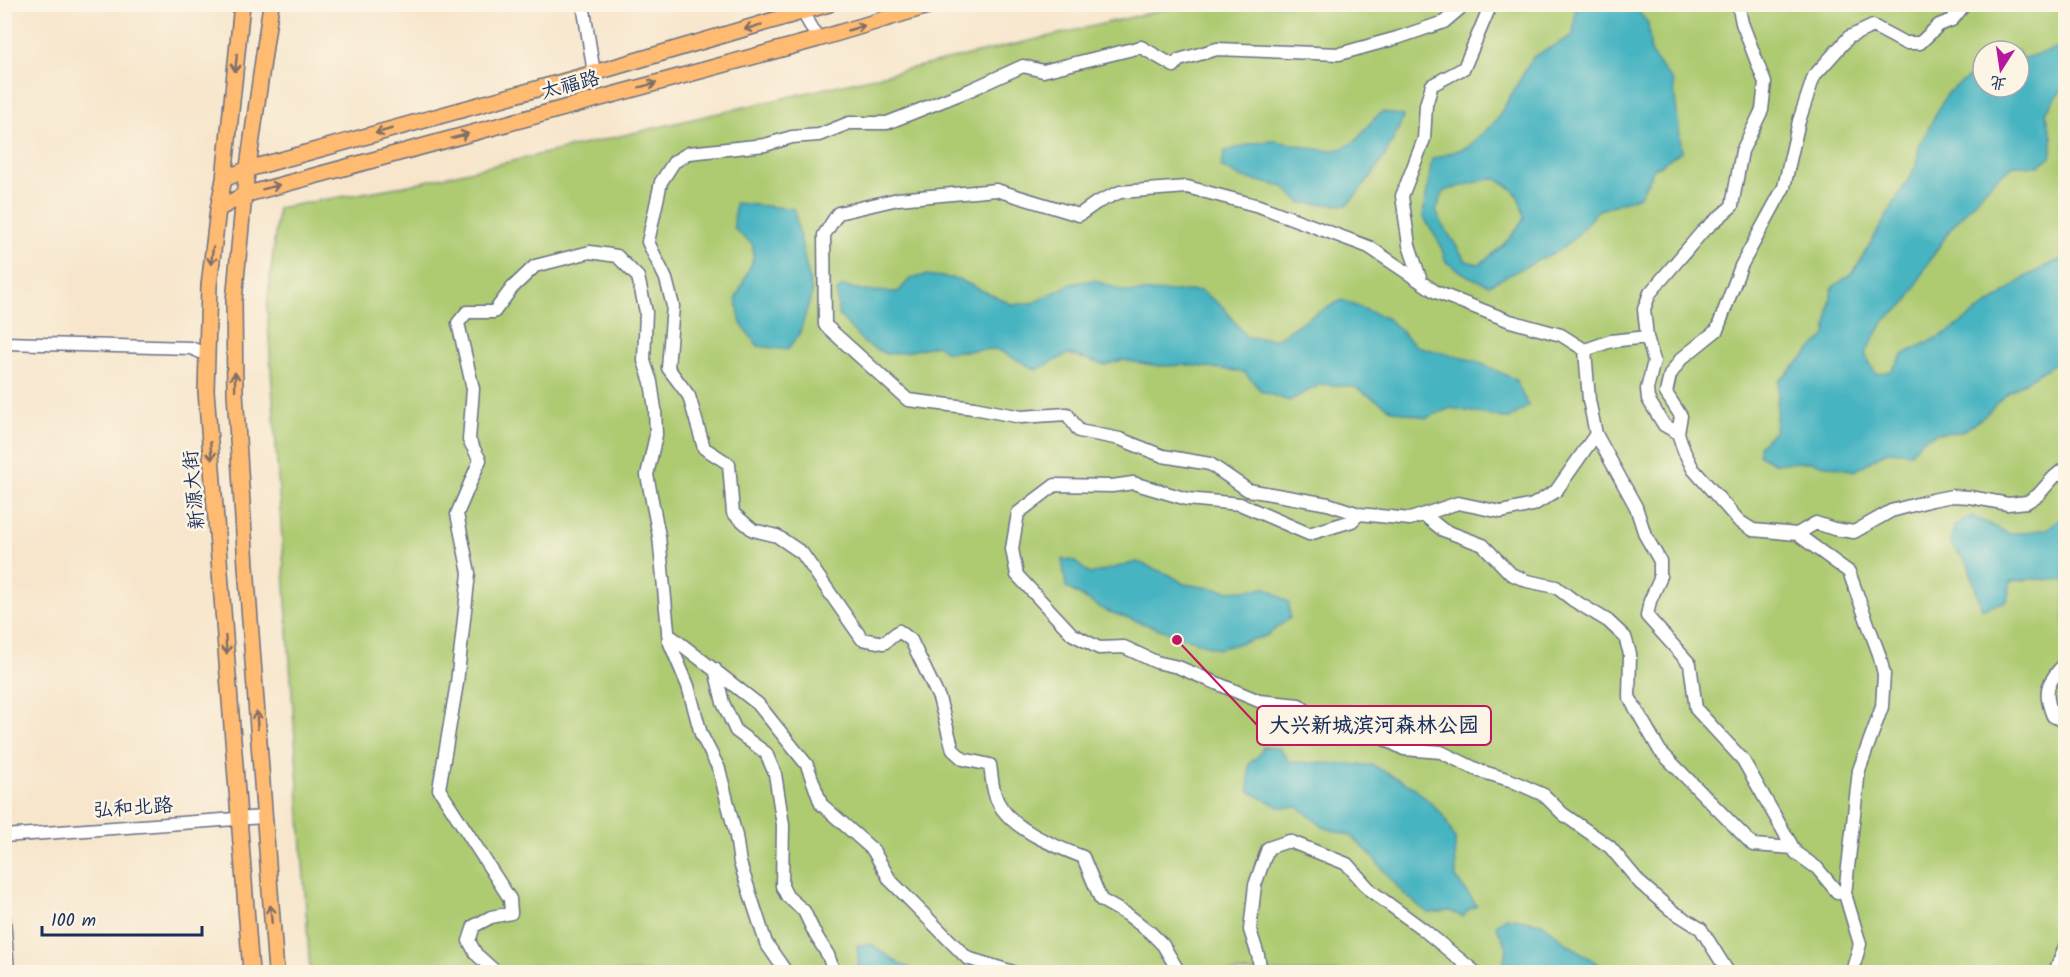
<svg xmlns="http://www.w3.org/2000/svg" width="2070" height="977" font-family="Kalam,'LXGW WenKai TC',sans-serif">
<rect width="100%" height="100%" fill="#fcf5e5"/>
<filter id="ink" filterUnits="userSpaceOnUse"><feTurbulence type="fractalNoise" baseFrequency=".0167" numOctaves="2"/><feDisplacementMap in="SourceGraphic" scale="12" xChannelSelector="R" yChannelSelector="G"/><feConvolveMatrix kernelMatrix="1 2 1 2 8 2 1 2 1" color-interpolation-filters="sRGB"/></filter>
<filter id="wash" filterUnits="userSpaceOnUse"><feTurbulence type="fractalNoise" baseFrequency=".008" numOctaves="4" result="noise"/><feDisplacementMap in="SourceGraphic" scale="24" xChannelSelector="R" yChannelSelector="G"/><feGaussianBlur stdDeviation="1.35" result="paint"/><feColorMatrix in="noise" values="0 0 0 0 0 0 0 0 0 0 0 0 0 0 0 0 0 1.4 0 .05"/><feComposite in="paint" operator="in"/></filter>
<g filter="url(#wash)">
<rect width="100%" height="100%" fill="#f7e6cc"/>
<path fill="#aecb72" stroke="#647d68" stroke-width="1.5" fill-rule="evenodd" d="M1184,5H2065V972H310L267,307L278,208L409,185ZM1983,51H2019V87H1983Z"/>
<path fill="#46b4c1" stroke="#307290" stroke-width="1.5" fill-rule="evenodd" d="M1576,5H1633L1648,23L1651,54L1673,82L1682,151L1654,169L1640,196L1597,211L1578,234L1563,248L1489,285L1468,276L1446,262L1440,244L1423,216L1432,159L1468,147L1496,121L1533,57L1573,35ZM1492,178C1514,186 1521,195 1524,219C1512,238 1498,252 1479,264L1466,261L1444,227L1436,211L1444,191Z
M2065,47V85L2046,112L2052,137V155L2039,166L2014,165L1992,182L1951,228L1927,265L1907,303L1884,321L1865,354L1876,374L1891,371L1904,354L1950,331L1976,312L2000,297L2027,276L2065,257V349L2060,360L2008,393L1981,419L1961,432L1937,433L1923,439L1911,453L1887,451L1855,471L1811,462L1774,463L1759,455V446L1775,431L1779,381L1826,335L1832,288L1854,271L1885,219L1917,164L1919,146L1948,92L1983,67V87H2019V59Z
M1383,112L1404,116C1389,153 1374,176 1347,205L1301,203L1284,187L1240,177L1221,167L1225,151C1239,148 1257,141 1271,141C1298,141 1329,161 1354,142C1365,133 1369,120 1383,112Z
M735,203L794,209L812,293L799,335L787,350L758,346L741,324L736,298L753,260V245L734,229Z
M926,275L958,279L1013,305L1035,302L1071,284L1094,280L1125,292L1201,291L1223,307L1246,337L1276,339L1311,316L1342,300L1388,319L1416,346L1475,361L1515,379L1528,406L1509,419L1451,408L1426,418L1393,410L1355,387L1321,384L1289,401L1261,391L1244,372L1190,365L1159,366L1122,360L1105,365L1068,354L1037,370L996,349L946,352L937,345L906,352L886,354L865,344L838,314L837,292L842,286L866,291L898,292L910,279Z
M2065,514V580L2034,579L2011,581L2007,601L1982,609L1968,564L1950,544L1954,526L1972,516L2010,534L2047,529Z
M1062,559L1074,561L1090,574L1137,562L1170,575L1184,584L1229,591L1267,588L1289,603L1290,618L1266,636L1218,649L1104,610L1066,587Z
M1263,747L1279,748L1290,762L1372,765L1415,788L1443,815L1455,839L1456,878L1477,906L1468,910L1463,917L1450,911L1428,913L1404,894L1369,853L1351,836L1323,827L1298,807H1279L1249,791V764L1260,754Z
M1506,917L1542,923L1569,945L1603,967L1604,972H1505L1502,967L1507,948L1496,925Z
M871,944L900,964L920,972H859L857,945Z"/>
</g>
<g filter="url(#ink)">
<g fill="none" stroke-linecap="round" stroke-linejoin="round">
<defs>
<path id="minor" d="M583,4L594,73
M802,5L803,12L818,39
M1421,281L1409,245L1402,196L1424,139L1426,105L1432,85L1464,68L1491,4
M1647,337L1654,361L1647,389L1648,399L1664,425L1678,433
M4,343L191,348L207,355
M1585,350L1589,400L1596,434L1636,507L1645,535L1660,561V579L1650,601L1647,616L1690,664L1696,709L1743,760L1796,853L1817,868L1837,892L1845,894
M1596,434L1556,491L1533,505L1501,512L1458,503L1410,519L1359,514L1328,504L1248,490L1210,464L1163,456L1120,439L1079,431L1067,414L1021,417L974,408L908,400L825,325L824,235L838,213L898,199L996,190L1079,215L1096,203L1120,192L1187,187L1259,206L1369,247L1436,292L1510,321L1561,335L1585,350L1611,341L1647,337L1644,309L1650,293L1702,232L1732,206L1742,151L1762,110L1765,83L1742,23L1738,4
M1359,514L1352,521L1309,534L1240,504L1187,499L1133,483L1112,486L1055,485L1018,513L1012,549L1017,575L1072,634L1099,648L1124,647L1156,662L1178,667L1259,701L1299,705L1323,725L1359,726L1404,749L1441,752L1480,771L1510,780L1544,795L1563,814L1610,847L1640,883L1671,910L1701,929L1728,972
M1424,515L1443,530L1483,545L1511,574L1527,581L1556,587L1573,600L1608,621L1625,637L1630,654L1629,697L1660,751L1753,845L1793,848
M1797,534L1816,523L1834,529L1854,532L1891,511L1932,500L1952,496L1970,497L2008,504L2027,502L2038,495L2054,477L2066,467
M668,634L758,704L807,765L821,804L873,850L890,880L967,958L1013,972
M2066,662C2048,682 2042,690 2053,716L2066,722
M715,669L723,703L736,731L766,753L775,774L783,825L782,886L787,896L804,911L815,934L828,955L834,972
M4,836L263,817
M4,918L8,972
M496,972L476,954L469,941L474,926L491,917L511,913L510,899L439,789L457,683L469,573L457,514L480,460L469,440L473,389L458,323L467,312H494L512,288L535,266L590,252L617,256L638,277L646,312L644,361L651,382L655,409L656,435L647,475L659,536L669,641L688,686L701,734L719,769L736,836L740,863L766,943L786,972
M1179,972L1163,945L1151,933L1128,915L1101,900L1083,857C1055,846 1012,830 998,802C992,792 992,777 990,765L963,759L953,750L939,698L911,640L899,631L884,643L862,639L802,553L777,536L753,530L733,513L729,464L704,448L689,396L668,368L673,306L666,279L648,242L661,182L674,162L689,153L765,145L792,137L819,135L849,123H887L970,90L1023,66L1043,71L1141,47L1174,66L1179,60L1217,49L1339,54L1397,38L1444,22L1465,4
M1261,972L1258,955L1250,930L1255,885L1268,848L1289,841L1347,864L1371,891L1424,930L1475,972
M1852,972L1860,944L1845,894L1859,770L1882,707L1884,674L1879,654L1849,572L1797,534L1753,530L1739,521L1693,469L1684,451L1678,433L1681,416L1666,393L1670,375L1681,359L1717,330L1741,266L1784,187L1799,121L1814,76L1849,37L1873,26L1905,43H1920L1939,25L1952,20L1965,4
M2055,972L2066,944"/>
<path id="major" d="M242,4L224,179L218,209L209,286L206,391L251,972
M271,4L244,195L234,301L235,392L246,566L276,972
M224,179L248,169L594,73L829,4
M218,209L244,195L818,39L935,4"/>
</defs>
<use href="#minor" stroke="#686f84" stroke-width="15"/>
<use href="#major" stroke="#686f84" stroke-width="18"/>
<use href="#minor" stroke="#fff" stroke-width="12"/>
<use href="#major" stroke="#febb71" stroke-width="15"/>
</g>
<defs><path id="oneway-shaft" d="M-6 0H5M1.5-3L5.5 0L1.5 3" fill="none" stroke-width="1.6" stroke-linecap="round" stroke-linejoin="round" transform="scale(1.5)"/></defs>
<g stroke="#816e67">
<use href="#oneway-shaft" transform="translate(753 27) rotate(164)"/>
<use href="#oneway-shaft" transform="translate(856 28) rotate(-16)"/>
<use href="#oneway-shaft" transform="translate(236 63) rotate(96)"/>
<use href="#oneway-shaft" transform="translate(648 85) rotate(-15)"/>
<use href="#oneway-shaft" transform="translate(384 131) rotate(164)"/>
<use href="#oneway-shaft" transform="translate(460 136) rotate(-15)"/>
<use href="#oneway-shaft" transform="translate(271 187) rotate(-15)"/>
<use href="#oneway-shaft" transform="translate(212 256) rotate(96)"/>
<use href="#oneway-shaft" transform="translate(235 381) rotate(-91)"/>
<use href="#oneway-shaft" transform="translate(211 451) rotate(85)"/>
<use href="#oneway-shaft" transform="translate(226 645) rotate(86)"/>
<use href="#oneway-shaft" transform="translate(257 720) rotate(-94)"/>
<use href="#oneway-shaft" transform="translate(271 914) rotate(-95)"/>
</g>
</g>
<g text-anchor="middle" stroke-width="5" stroke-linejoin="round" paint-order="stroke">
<g font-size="20" fill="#1b2f5e" stroke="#fcf5e5">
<text transform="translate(570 84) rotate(-15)" y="7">太福路</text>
<text transform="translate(193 490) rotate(-95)" y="7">新源大街</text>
<text transform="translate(133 807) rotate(-4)" y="7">弘和北路</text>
</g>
</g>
<path fill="none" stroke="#c2185b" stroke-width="2" d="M1177 640L1257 725"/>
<circle fill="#c2185b" stroke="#fcf5e5" stroke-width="2" cx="1177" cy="640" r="6"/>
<rect fill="#fcf5e5" stroke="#c2185b" stroke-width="2" x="1257" y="706" width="234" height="39" rx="6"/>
<g font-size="21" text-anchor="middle" font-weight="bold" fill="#1b2f5e">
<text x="1374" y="732">大兴新城滨河森林公园</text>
</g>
<rect width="2070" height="977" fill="none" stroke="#fcf5e5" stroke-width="24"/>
<g transform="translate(2001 69) rotate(192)"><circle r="28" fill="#fcf5e5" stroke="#a2a6af" stroke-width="1.5"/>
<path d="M0-4.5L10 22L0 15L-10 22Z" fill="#b5179e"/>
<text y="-9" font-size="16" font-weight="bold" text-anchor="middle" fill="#1b2f5e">北</text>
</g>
<path d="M42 926v9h160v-9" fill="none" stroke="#1b2f5e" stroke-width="3"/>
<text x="51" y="926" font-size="18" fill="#1b2f5e" stroke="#fcf5e5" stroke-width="4.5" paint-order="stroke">100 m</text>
</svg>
